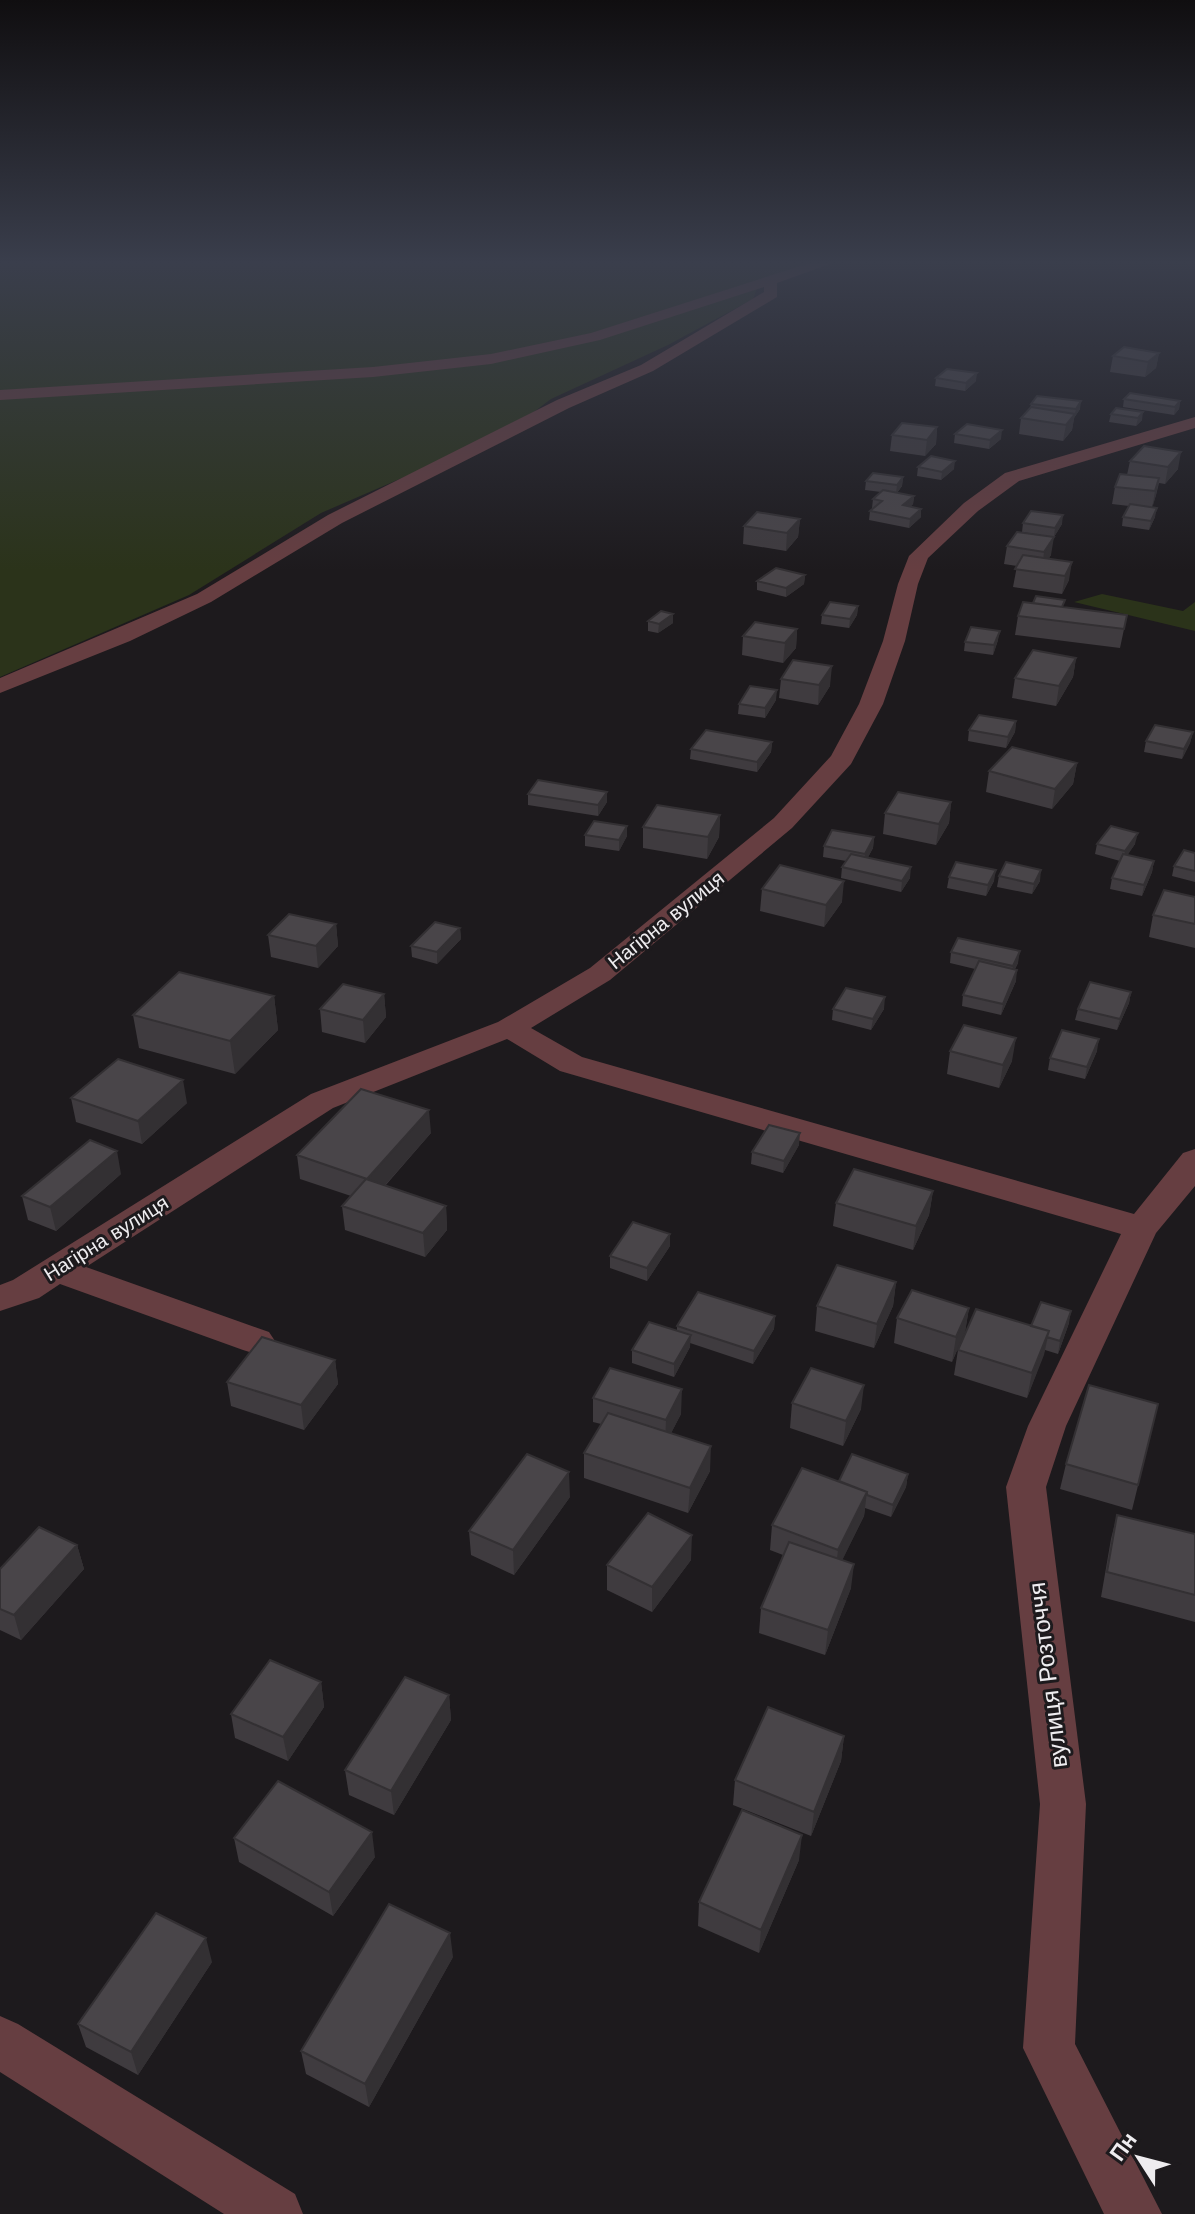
<svg xmlns="http://www.w3.org/2000/svg" width="1195" height="2214" font-family="'Work Sans',sans-serif">
<rect width="100%" height="100%" fill="#1d1a1d"/>
<path fill="#2b331a" d="M0,261H817L760,281L753,299L668,345L551,399L506,433L321,513L189,595L0,677Z
M1102,594L1183,611L1195,602V631L1074,602Z"/>
<g fill="none" stroke-linecap="round" stroke-linejoin="round">
<path fill="#663e41" fill-rule="evenodd" d="M816,261H838L777,283V297L653,371L569,408L342,523L211,602L130,641L0,693V678L197,594L328,515L557,400L641,365L764,292V287L600,340L491,364L373,377L0,400V390L373,367L491,354L591,333Z
M1195,417V428L1019,481L978,511L928,558L918,584L905,641L883,704L851,764L792,828L610,980L531,1028L582,1057L1134,1214L1183,1153L1195,1149V1186L1156,1233L1066,1426L1046,1487L1086,1804L1075,2044L1162,2214H1104L1023,2048L1040,1804L1006,1487L1028,1426L1121,1234L560,1071L507,1039L333,1108L86,1267L269,1332L275,1341L269,1350L256,1354L243,1350L60,1284L39,1298L0,1311V1285L13,1280L311,1094L498,1022L590,968L774,818L831,756L859,704L883,641L898,584L909,556L964,503L1005,473Z
M0,2016L18,2024L295,2194L303,2214H224L0,2072Z"/>
</g>
<path fill="#3f3b3f" d="M1159,353L1156,368L1145,377L1110,372L1113,356Z
M936,378L976,381L965,391L935,386Z
M1124,399L1180,401L1179,409L1174,415L1123,407Z
M1031,404L1080,409L1074,418L1072,430L1063,441L1019,434L1021,418L1030,408Z
M1116,408L1142,420L1136,426L1109,422L1111,414Z
M937,427L936,444L925,456L890,451L892,435Z
M955,434L1001,439L989,449L954,443Z
M1130,461L1178,469L1165,484L1159,483L1156,495L1152,507L1155,517L1149,530L1122,526L1123,517L1129,506L1112,504L1115,487L1127,475Z
M918,467L954,469L941,480L917,476Z
M903,477L902,486L897,493L914,496L913,504L910,507L921,517L909,528L869,520L870,511L874,508H872L873,499L881,492L865,490L866,481Z
M800,519L798,537L786,551L743,544L744,526Z
M1023,523L1062,524L1054,537L1022,532Z
M1017,532L1051,555L1049,558L1069,580L1062,594L1013,587L1017,566L1004,564L1007,546Z
M805,575L804,584L786,597L757,590V581Z
M858,606L857,615L849,628L821,624L822,615Z
M1064,607L1127,615L1120,648L1015,635L1018,616Z
M673,614V623L658,633L648,631V621Z
M797,629L796,648L783,663L742,655L743,636Z
M998,640L993,655L964,651L965,642Z
M1076,658L1073,677L1056,706L1012,698L1015,678Z
M781,679L830,686L818,705L779,698Z
M776,700L765,718L738,714L739,704Z
M1016,721L1015,732L1006,748L968,741L969,730Z
M1193,732L1190,743L1182,759L1144,752L1146,741Z
M772,742L771,752L757,772L690,759L691,749Z
M1077,763L1073,784L1052,809L986,792L989,771Z
M528,794L607,802L598,816L528,805Z
M951,802L949,823L936,845L883,834L885,813Z
M720,815L719,837L707,859L643,848V827Z
M627,826V836L619,851L585,846V835Z
M874,837L873,848L868,857L910,878L901,892L841,878L842,867L846,861L823,857L824,846Z
M1097,844H1135L1127,855L1154,861L1152,872L1142,896L1110,889L1112,878L1120,861L1095,854Z
M1195,853V882L1172,876L1174,866Z
M999,876L1040,881L1032,894L997,887Z
M949,877L994,881L986,896L947,888Z
M762,889L842,902L824,927L760,911Z
M1195,897V948L1149,937L1153,915Z
M336,924L338,946L318,968L271,957L268,935Z
M460,928L461,939L437,964L412,957L411,946Z
M951,952L1018,963L1015,969L1016,981L1001,1015L962,1006L963,995L975,969L950,963Z
M1131,992L1129,1003L1117,1030L1075,1020L1078,1009Z
M384,994L386,1017L365,1043L322,1032L320,1009Z
M274,996L278,1030L235,1074L139,1048L133,1015Z
M833,1009H884L871,1030L832,1020Z
M950,1051L1012,1061L999,1088L947,1074Z
M1097,1051L1085,1079L1048,1070L1050,1058Z
M71,1098L187,1103L142,1144L76,1122Z
M431,1133L385,1186L446,1206L447,1230L425,1257L345,1230L342,1206L351,1196L300,1179L297,1155Z
M799,1145L783,1173L751,1164L752,1152Z
M121,1174L56,1231L28,1220L22,1196Z
M933,1191L929,1215L913,1250L833,1226L836,1203Z
M670,1246L647,1281L610,1268V1256Z
M896,1282L893,1306L874,1348L815,1331L817,1306Z
M969,1308L965,1332L952,1362L894,1343L897,1318Z
M775,1316L774,1329L753,1364L690,1343V1347L674,1377L632,1363V1350L677,1331V1326Z
M1069,1323L1058,1354L1045,1350L1027,1398L954,1375L958,1350L1031,1326Z
M335,1360L338,1384L304,1430L231,1406L227,1382Z
M593,1398L681,1414L671,1433L710,1471L688,1513L584,1478V1453L601,1424L593,1422Z
M792,1403L861,1409L843,1446L790,1428Z
M1158,1404L1132,1510L1060,1489L1066,1464Z
M908,1474L906,1487L891,1517L865,1508L864,1516L842,1560L851,1588L825,1655L759,1633L761,1608L783,1555L770,1550L772,1525L839,1481Z
M570,1497L514,1575L471,1555L469,1531Z
M1117,1515L1195,1534V1622L1101,1597L1111,1539Z
M77,1545L84,1569L21,1640L0,1630V1569Z
M691,1560L652,1612L607,1590V1565Z
M321,1682L324,1707L288,1761L235,1738L231,1714Z
M449,1695L451,1720L394,1815L349,1795L345,1770Z
M844,1736L841,1761L811,1836L733,1805L735,1780Z
M234,1838L375,1857L333,1916L239,1862Z
M799,1860L759,1953L698,1926L699,1902Z
M453,1957L369,2107L306,2074L301,2051Z
M212,1962L138,2075L86,2047L78,2024Z"/>
<path fill="#333033" d="M1159,353L1156,368L1145,377L1148,362Z
M977,373L976,381L965,391L966,383Z
M1081,401L1080,409L1074,418L1076,409Z
M1180,401L1179,409L1174,415L1175,407Z
M1143,412L1142,420L1136,426L1138,418Z
M1075,414L1072,430L1063,441L1066,425Z
M937,427L936,444L925,456L927,440Z
M1002,430L1001,439L989,449L990,440Z
M1181,452L1178,469L1165,484L1168,467Z
M955,461L954,469L941,480L942,472Z
M903,477L902,486L896,494L897,485Z
M1159,478L1156,495L1152,509L1155,491Z
M914,496L913,504L902,514L903,505Z
M1157,508L1155,517L1149,530L1151,521Z
M921,509V517L909,528L910,519Z
M1063,515L1062,524L1054,537L1055,528Z
M800,519L798,537L786,551L787,533Z
M1054,537L1051,555L1042,570L1044,552Z
M1072,562L1069,580L1062,594L1065,576Z
M805,575L804,584L786,597V588Z
M858,606L857,615L849,628L850,619Z
M673,614V623L658,633L659,624Z
M797,629L796,648L783,663L785,643Z
M1000,631L998,640L993,655L994,645Z
M1076,658L1073,677L1056,706L1059,686Z
M832,666L830,686L818,705L819,685Z
M777,690L776,700L765,718V708Z
M1016,721L1015,732L1006,748L1008,737Z
M1193,732L1190,743L1182,759L1184,749Z
M772,742L771,752L757,772V762Z
M1077,763L1073,784L1052,809L1055,789Z
M607,792V802L598,816V805Z
M951,802L949,823L936,845L939,824Z
M720,815L719,837L707,859L708,837Z
M627,826V836L619,851V840Z
M1138,833L1135,844L1123,862L1125,851Z
M874,837L873,848L864,865L865,854Z
M1154,861L1152,872L1142,896L1144,885Z
M911,867L910,878L901,892L902,881Z
M996,870L994,881L986,896L988,885Z
M1041,870L1040,881L1032,894L1034,884Z
M844,881L842,902L824,927L826,905Z
M336,924L338,946L318,968L316,946Z
M460,928L461,939L437,964V952Z
M1020,951L1018,963L1011,977L1013,966Z
M1017,970L1016,981L1001,1015L1003,1004Z
M1131,992L1129,1003L1117,1030L1120,1019Z
M384,994L386,1017L365,1043L363,1020Z
M274,996L278,1030L235,1074L230,1041Z
M885,997L884,1009L871,1030L873,1019Z
M1016,1038L1012,1061L999,1088L1003,1065Z
M1099,1039L1097,1051L1085,1079L1087,1067Z
M183,1080L187,1103L142,1144L138,1121Z
M429,1110L431,1133L370,1202L367,1179Z
M800,1133L799,1145L783,1173L784,1161Z
M117,1151L121,1174L56,1231L50,1207Z
M933,1191L929,1215L913,1250L916,1226Z
M446,1206L447,1230L425,1257L423,1233Z
M670,1234V1246L647,1281V1268Z
M896,1282L893,1306L874,1348L877,1324Z
M969,1308L965,1332L952,1362L956,1337Z
M1071,1311L1069,1323L1058,1354L1060,1341Z
M775,1316L774,1329L753,1364L754,1351Z
M1049,1331L1044,1355L1027,1398L1032,1373Z
M691,1335L690,1347L674,1377V1364Z
M335,1360L338,1384L304,1430L301,1405Z
M864,1385L861,1409L843,1446L846,1421Z
M682,1389L681,1414L665,1445L666,1420Z
M711,1446L710,1471L688,1513L690,1488Z
M569,1472L570,1497L514,1575L513,1550Z
M908,1474L906,1487L891,1517L893,1505Z
M867,1492L864,1516L835,1575L838,1550Z
M692,1535L691,1560L652,1612V1587Z
M77,1545L84,1569L21,1640L14,1615Z
M854,1564L851,1588L825,1655L828,1630Z
M321,1682L324,1707L288,1761L283,1737Z
M449,1695L451,1720L394,1815L391,1791Z
M844,1736L841,1761L811,1836L814,1812Z
M372,1832L375,1857L333,1916L329,1892Z
M802,1835L799,1860L759,1953L761,1930Z
M450,1933L453,1957L369,2107L365,2084Z
M206,1938L212,1962L138,2075L131,2052Z"/>
<path fill="#494549" stroke="#333033" stroke-width="2" d="M1124,347L1159,353L1148,362L1113,356Z
M947,369L977,373L966,383L936,378Z
M1130,393L1180,401L1175,407L1124,399Z
M1037,396L1081,401L1076,409L1031,404Z
M1031,407L1075,414L1066,425L1021,418Z
M1116,408L1143,412L1138,418L1111,414Z
M902,423L937,427L927,440L892,435Z
M967,424L1002,430L990,440L955,434Z
M1144,446L1181,452L1168,467L1130,461Z
M931,456L955,461L942,472L918,467Z
M873,473L903,477L897,485L866,481Z
M1120,474L1159,478L1155,491L1115,487Z
M883,490L914,496L903,505L921,509L910,519L870,511L882,501L873,499Z
M1130,504L1157,508L1151,521L1123,517Z
M1031,511L1063,515L1055,528L1023,523Z
M757,512L800,519L787,533L744,526Z
M1017,532L1054,537L1044,552L1007,546Z
M1023,555L1072,562L1065,576L1015,569Z
M776,568L805,575L786,588L757,581Z
M1036,596L1065,600L1062,607L1033,603Z
M830,602L858,606L850,619L822,615Z
M1023,602L1127,615L1124,629L1018,616Z
M661,611L673,614L659,624L648,621Z
M755,622L797,629L785,643L743,636Z
M971,627L1000,631L994,645L965,642Z
M1033,650L1076,658L1059,686L1015,678Z
M793,660L832,666L819,685L781,679Z
M750,686L777,690L765,708L739,704Z
M979,715L1016,721L1008,737L969,730Z
M1155,725L1193,732L1184,749L1146,741Z
M706,730L772,742L757,762L691,749Z
M1012,747L1077,763L1055,789L989,771Z
M538,780L607,792L598,805L528,794Z
M898,792L951,802L939,824L885,813Z
M657,805L720,815L708,837L643,827Z
M594,821L627,826L619,840L585,835Z
M1111,826L1138,833L1125,851L1097,844Z
M832,830L874,837L865,854L824,846Z
M1184,850L1195,853V871L1174,866Z
M851,854L911,867L902,881L842,867Z
M1123,854L1154,861L1144,885L1112,878Z
M956,862L996,870L988,885L949,877Z
M1006,862L1041,870L1034,884L999,876Z
M780,865L844,881L826,905L762,889Z
M1164,890L1195,897V924L1153,915Z
M289,914L336,924L316,946L268,935Z
M435,922L460,928L437,952L411,946Z
M958,938L1020,951L1013,966L951,952Z
M979,961L1017,970L1003,1004L963,995Z
M179,972L274,996L230,1041L133,1015Z
M1090,982L1131,992L1120,1019L1078,1009Z
M343,984L384,994L363,1020L320,1009Z
M846,988L885,997L873,1019L833,1009Z
M964,1025L1016,1038L1003,1065L950,1051Z
M1062,1030L1099,1039L1087,1067L1050,1058Z
M118,1059L183,1080L138,1121L71,1098Z
M361,1089L429,1110L367,1179L297,1155Z
M769,1125L800,1133L784,1161L752,1152Z
M90,1140L117,1151L50,1207L22,1196Z
M854,1169L933,1191L916,1226L836,1203Z
M366,1179L446,1206L423,1233L342,1206Z
M633,1222L670,1234L647,1268L610,1256Z
M837,1265L896,1282L877,1324L817,1306Z
M912,1290L969,1308L956,1337L897,1318Z
M698,1292L775,1316L754,1351L677,1326Z
M1041,1302L1071,1311L1060,1341L1047,1337L1049,1331L1031,1326Z
M976,1309L1049,1331L1032,1373L958,1350Z
M649,1322L691,1335L674,1364L632,1350Z
M262,1337L335,1360L301,1405L227,1382Z
M610,1368L682,1389L666,1420L593,1398Z
M811,1368L864,1385L846,1421L792,1403Z
M1089,1385L1158,1404L1138,1485L1066,1464Z
M608,1413L711,1446L690,1488L584,1453Z
M527,1454L569,1472L513,1550L469,1531Z
M852,1454L908,1474L893,1505L867,1495V1492L839,1481Z
M802,1468L867,1492L838,1550L772,1525Z
M648,1513L692,1535L652,1587L607,1565Z
M1117,1515L1195,1534V1595L1107,1572Z
M39,1527L77,1545L14,1615L0,1609V1569Z
M789,1542L854,1564L828,1630L761,1608Z
M270,1660L321,1682L283,1737L231,1714Z
M405,1677L449,1695L391,1791L345,1770Z
M768,1707L844,1736L814,1812L735,1780Z
M278,1781L372,1832L329,1892L234,1838Z
M742,1810L802,1835L761,1930L699,1902Z
M389,1904L450,1933L365,2084L301,2051Z
M156,1913L206,1938L131,2052L78,2024Z"/>
<linearGradient id="sky" x2="0" y2="1"><stop stop-color="#100e10"/><stop offset="0.46" stop-color="#3a3e4c"/><stop offset="1" stop-color="#3a3e4c" stop-opacity="0"/></linearGradient>
<rect width="1195" height="571" fill="url(#sky)"/>
<g text-anchor="middle" stroke-width="6" stroke-linejoin="round" paint-order="stroke">
<g font-size="20" fill="#eeecef" stroke="#1d1a1d">
<text transform="translate(666 920) rotate(-39)" y="7">Нагірна вулиця</text>
<text transform="translate(106 1238) rotate(-32)" y="7">Нагірна вулиця</text>
</g>
<g font-size="24" fill="#eeecef" stroke="#1d1a1d">
<text transform="translate(1048 1675) rotate(-97)" y="8">вулиця Розточчя</text>
</g>
</g>
<g transform="translate(1139 2158) rotate(306)" stroke="#1d1a1d" stroke-width="6" paint-order="stroke">
<path d="M0-6L14 30L0 20L-14 30Z" fill="#eeecef"/>
<text y="-12" font-size="22" font-weight="bold" text-anchor="middle" fill="#eeecef">Пн</text>
</g>
</svg>
